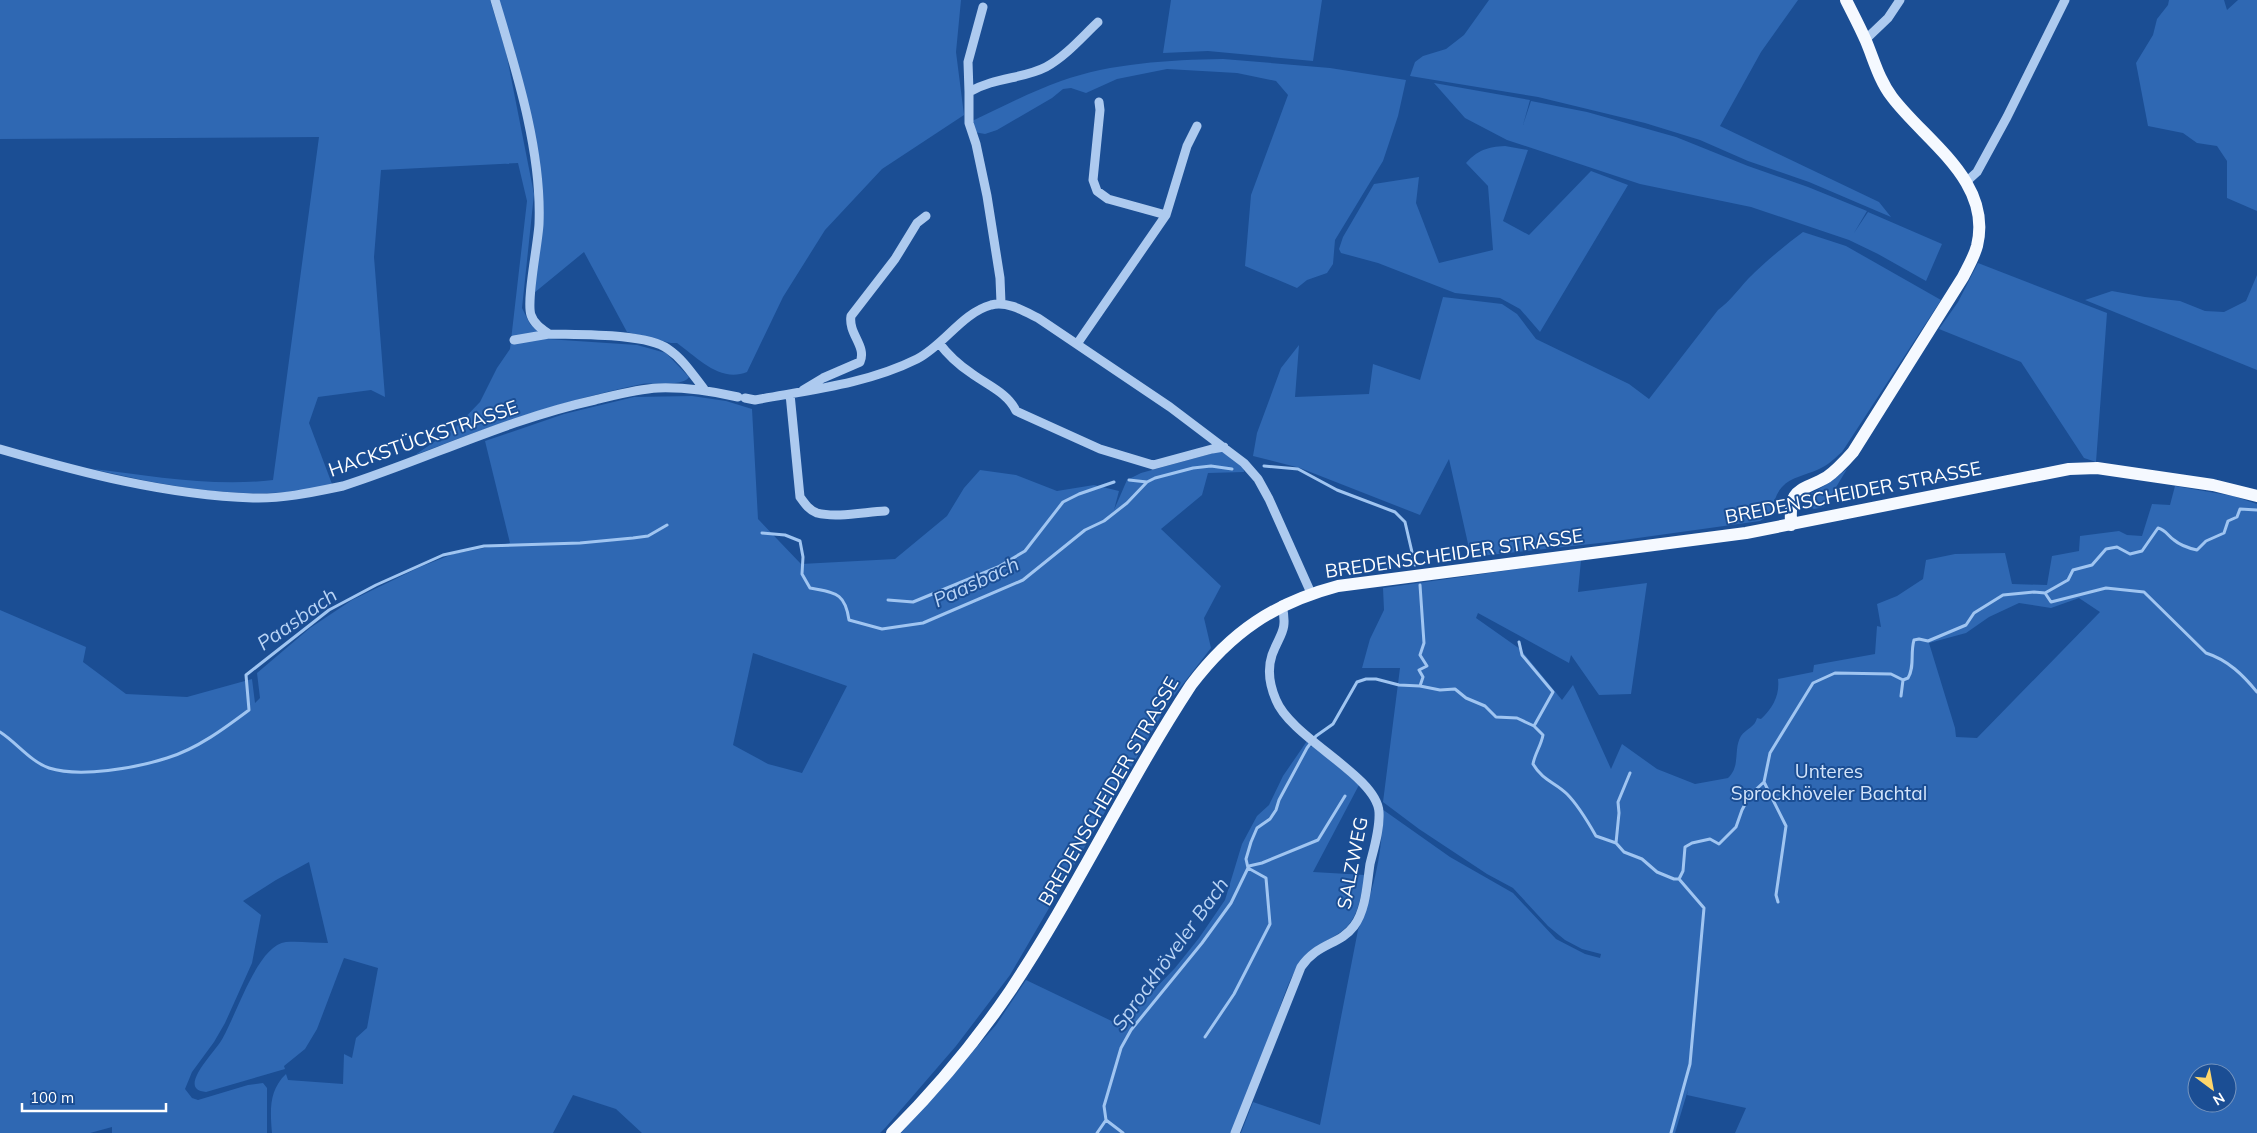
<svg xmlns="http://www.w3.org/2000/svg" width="2257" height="1133" font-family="Mulish,sans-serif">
<rect width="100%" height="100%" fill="#1b4e94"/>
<path fill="#2f68b3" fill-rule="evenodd" d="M0,0H490L506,52L534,194L522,308L530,324L547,339L637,345L666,353L689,377C683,387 653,382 642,384C563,400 490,426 415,455L456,427L480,402L497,368L510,349L527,201L518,163L381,170L374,257L385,397L371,390L318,397L309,423L332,484C259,505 165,486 93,469C152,476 213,487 273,480L319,137L0,139Z
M499,0H961L956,52L964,115L882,169L825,230L783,297L747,372C720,383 698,358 677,343H671L627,332L584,252L534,293L543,193L519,70Z
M1171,0H1322L1313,61L1208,51L1163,53Z
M1489,0H1798L1761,52L1720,126L1879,202L1891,217L1809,182L1748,161L1700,140L1645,123L1538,97L1410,76L1415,62L1423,56L1446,49L1464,35Z
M2169,0H2224L2227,10L2238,0H2257V211L2227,198V161L2217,146L2197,143L2183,133L2148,126L2136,63L2153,35L2157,19L2168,5Z
M1223,59L1330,68L1406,80L1398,116L1383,161L1335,240L1333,264L1327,273L1307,280L1297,288L1245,266L1251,195L1288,95L1276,81L1237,73L1167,69L1117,79L1086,93L1071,88L1063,89L1052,98L997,130L985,134L974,132L970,122C1000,108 1030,92 1061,81C1112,63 1168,60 1223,59Z
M1434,83L1530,100L1523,125L1531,101L1587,112L1676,137L1748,166L1808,187L1867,211L1854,233L1868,212L1942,244L1926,281L1878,254L1849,240L1751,207L1640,184L1507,140L1465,118Z
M1505,146L1528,150L1503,221L1529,235L1591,171L1628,185L1540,332L1520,309L1500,298L1455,293L1378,263L1341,253L1339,249L1343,237L1374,184L1419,177L1416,203L1439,263L1493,250L1488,186L1466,163C1478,150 1487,147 1505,146Z
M1803,232L1846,246L1941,300L1842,452C1834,459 1827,466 1817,470C1806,475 1791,477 1782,487C1771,499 1777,511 1760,521L1609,542L1471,557L1449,459L1420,515L1300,468L1253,456L1257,433L1281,368L1299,345L1295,397L1369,394L1373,364L1420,380L1443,297L1502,304L1517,314L1536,339L1629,384L1649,399L1718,310C1730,301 1738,290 1748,279C1765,262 1784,246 1803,232Z
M1978,263L2107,313L2096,462L2084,458L2021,362L1939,329L1958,302Z
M2257,275V370L2085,300L2112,291L2145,297L2180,301L2205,311L2224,312L2246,301Z
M692,396L726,401L752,409L758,519L801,564L895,559L947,516L964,488L980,470L1016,475L1057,491L1094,485L1119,491L1114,510L1127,480L1141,473L1221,451L1243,464L1244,472L1208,473L1202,495L1161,529L1221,586L1204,618L1211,648L1169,702L1010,975L956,1046L886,1127L880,1133H642L616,1109L573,1095L553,1133H272C270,1110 269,1090 286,1074L288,1080L343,1084L344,1054L352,1058L356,1038L367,1028L378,968L344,958L317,1029L305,1049L284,1066L285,1069L206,1092C176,1090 214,1053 221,1041C236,1017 257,945 286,942C299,941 315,943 328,943L309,862L276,880L243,901L261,915L252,963L225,1023L214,1042L192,1072L185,1089L192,1098L198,1100L248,1085L263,1083L267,1088V1133H112V1127L90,1133H0V610L86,647L83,662L126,694L187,697L252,679L255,703L260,698L257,673L310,628L352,600L420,567L453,554L510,543L485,441L564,414L634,397ZM753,653L847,686L802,773L768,764L733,745Z
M1847,469L1824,507L1814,509L1810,507V500L1806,499L1807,496L1829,483Z
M2175,486L2233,496L2257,504V1133H1735L1746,1108L1687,1095L1688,1090L1675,1133H1241L1253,1102L1320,1125L1358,930C1373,893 1384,849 1382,809L1450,857L1513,893L1556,939L1585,954L1600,958L1601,954L1582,949L1565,940L1548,926L1513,888L1487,874L1419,829L1383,802L1400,668H1362L1370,639L1384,610L1383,588L1581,560L1578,592L1647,583L1631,694L1599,695L1571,655L1569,663L1478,613L1476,618L1520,649L1562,700L1573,685L1611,769L1622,744L1657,769L1695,784L1728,778C1741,766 1733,749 1741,736C1746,729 1755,727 1757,718L1761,719C1773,708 1780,695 1778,679L1813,672L1814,665L1875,654L1877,626L1881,627L1877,604L1897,596L1923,579L1926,560L1955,554L2005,553L2012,584L2047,585L2052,556L2079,551L2080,536L2119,531L2127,535L2142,536L2152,504L2170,505ZM2079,598L2100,612L1977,738L1956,737L1955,728L1929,643L1966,633L1989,617L2019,603L2051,608ZM2197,1073H2227V1103H2197Z
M1307,741L1311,747L1313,745L1359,785L1313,872L1365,875C1361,894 1359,919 1342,931C1328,942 1310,946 1300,962C1286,984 1280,1009 1271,1033C1259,1067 1243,1100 1231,1133H901L996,1025L1026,980L1120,1025L1175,968L1199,938L1225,900L1242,844L1257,816L1269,805L1283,776Z"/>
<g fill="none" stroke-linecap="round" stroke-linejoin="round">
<path stroke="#a0c5f1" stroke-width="3" d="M1264,466L1298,469L1337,490L1395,512L1405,522L1415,565
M1129,480L1147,482
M762,533L785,535L800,541L803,557L802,574L810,588C835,593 845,592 849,620L882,629L923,623L1023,580L1085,530L1104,521L1127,503L1147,482L1155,478L1193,468L1211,466L1232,469
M1420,585L1424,643L1420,655L1427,666L1419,670L1423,677L1420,686
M2045,593L2051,602L2106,588L2144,592L2206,653C2228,660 2243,675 2257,692
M888,600L913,602L998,567L1025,551L1063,502L1079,494L1114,482
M1519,642L1522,655L1553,692L1534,726
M1901,696L1903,680
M0,732C16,742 31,762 49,768C80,778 136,768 167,758C197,749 225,728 249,710L246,675L329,610L376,585L443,555L484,546L580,543L633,538L648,536L667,525
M1764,782L1786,826L1776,895L1778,902
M1616,843L1619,813L1618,802L1630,773
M1249,866L1262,863L1318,840L1345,796
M1205,1037L1234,994L1270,924L1266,878L1248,868
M1106,1120L1123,1133
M1097,1133L1106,1120L1104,1106L1121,1048L1131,1030L1202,943L1231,903L1248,868L1246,859L1251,842L1257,828L1270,819L1276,810L1279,800L1307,748L1316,736L1333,724L1357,682L1366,679H1376L1399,685L1420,686L1440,690L1455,689L1466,698L1485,706L1496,717L1517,718L1534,726L1543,735C1541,746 1535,753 1533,764C1543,781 1555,782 1567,794C1579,806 1588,822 1596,836L1616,843L1624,852L1642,859L1657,872L1674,879H1679L1683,871L1685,847L1692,843L1710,839L1719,844L1736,827L1742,810L1750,795L1764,782L1770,753L1813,683L1835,673L1891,674L1903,680L1908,678C1915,666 1910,654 1914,640L1919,639L1928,641L1966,625L1974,613L2003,595L2034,592L2045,593L2068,580L2073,570L2092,565L2106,549L2117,547L2130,554L2142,551L2158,528C2166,530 2168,536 2174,540C2181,546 2188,548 2197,550L2206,541L2224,533L2228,521L2237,517L2240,509L2257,510
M1671,1133L1690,1064L1704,908L1679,879"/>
<path stroke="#adcaef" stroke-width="9" d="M495,0C516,70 542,151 539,224C538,244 526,301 531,315C534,324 542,329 549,334C578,335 646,333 668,349C683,359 693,375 704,389
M1865,40L1888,18L1900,0
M969,92L968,62L983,7
M1099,102L1100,110L1093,180L1097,191L1108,199L1166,215
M1966,182L1977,172L2007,117L2065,0
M1001,303L1000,278L987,196L976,144L969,123V92C995,77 1023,79 1046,67C1066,56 1082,37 1098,22
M514,340L549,334
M939,343C948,355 959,365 971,373C987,385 1008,393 1016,411L1100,449L1153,465L1212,449L1224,447
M1077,344L1166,215L1187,146L1197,126
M803,390L823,378L860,362C867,346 848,334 851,316L895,259L917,223L926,216
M790,394L800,497C805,504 809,510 817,513C836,518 865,512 885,511
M745,398L755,400C809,390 867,384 917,359C944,345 962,313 991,305C1008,301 1024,311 1038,318L1170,407L1244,463L1258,479L1269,499L1311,593
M0,449C83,473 166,495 253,498C283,499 314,492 343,486C427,459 508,419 595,400C616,395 637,389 658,388C686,387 711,391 738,397
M1235,1133L1301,967C1317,943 1340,945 1354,926C1366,910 1367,884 1370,864C1374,848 1380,829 1379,812C1377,776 1291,738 1276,700C1270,686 1267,670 1272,655C1280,633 1288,632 1282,605"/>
<path stroke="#f5f9ff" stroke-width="12" d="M1791,525C1789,486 1799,493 1827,477C1837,470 1845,461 1853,452L1963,277C1968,267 1974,257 1977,246C1993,181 1925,141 1892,97C1879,80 1874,60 1866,41C1860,27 1853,14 1846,0
M892,1133C935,1090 976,1041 1010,991C1076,892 1126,784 1191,685C1231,632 1274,603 1338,586L1746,533L2069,469L2097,468L2213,485L2257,496"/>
</g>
<g text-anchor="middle" stroke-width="4" stroke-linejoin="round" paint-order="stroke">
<g font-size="19" fill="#fff" stroke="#1b4e94">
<text transform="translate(423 438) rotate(-19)" y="7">HACKSTÜCKSTRASSE</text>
<text transform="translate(1853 492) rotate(-11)" y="7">BREDENSCHEIDER STRASSE</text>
<text transform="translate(1454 553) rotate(-8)" y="7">BREDENSCHEIDER STRASSE</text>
<text transform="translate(1108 791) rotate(-60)" y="7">BREDENSCHEIDER STRASSE</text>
<text transform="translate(1352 863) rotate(-79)" y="7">SALZWEG</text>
</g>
<g font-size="19" fill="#d4e5fb" stroke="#1b4e94">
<text x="1829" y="778">Unteres<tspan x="1829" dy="22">Sprockhöveler Bachtal</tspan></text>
</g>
<g font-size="20" font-style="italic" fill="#b9d4f6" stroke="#1b4e94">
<text transform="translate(976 582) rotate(-25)" y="7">Paasbach</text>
<text transform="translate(297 619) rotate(-35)" y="7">Paasbach</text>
<text transform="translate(1170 954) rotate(-54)" y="7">Sprockhöveler Bach</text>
</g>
</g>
<g transform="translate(2212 1088) rotate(148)"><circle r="24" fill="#1b4e94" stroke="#7695bf"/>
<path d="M0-4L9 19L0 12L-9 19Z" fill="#ffd66b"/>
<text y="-8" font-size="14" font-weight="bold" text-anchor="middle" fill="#ffffff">N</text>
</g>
<path d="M22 1103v8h144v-8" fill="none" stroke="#ffffff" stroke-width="2.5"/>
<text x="30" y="1103" font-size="15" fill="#ffffff" stroke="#1b4e94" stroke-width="4" paint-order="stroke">100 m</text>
</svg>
